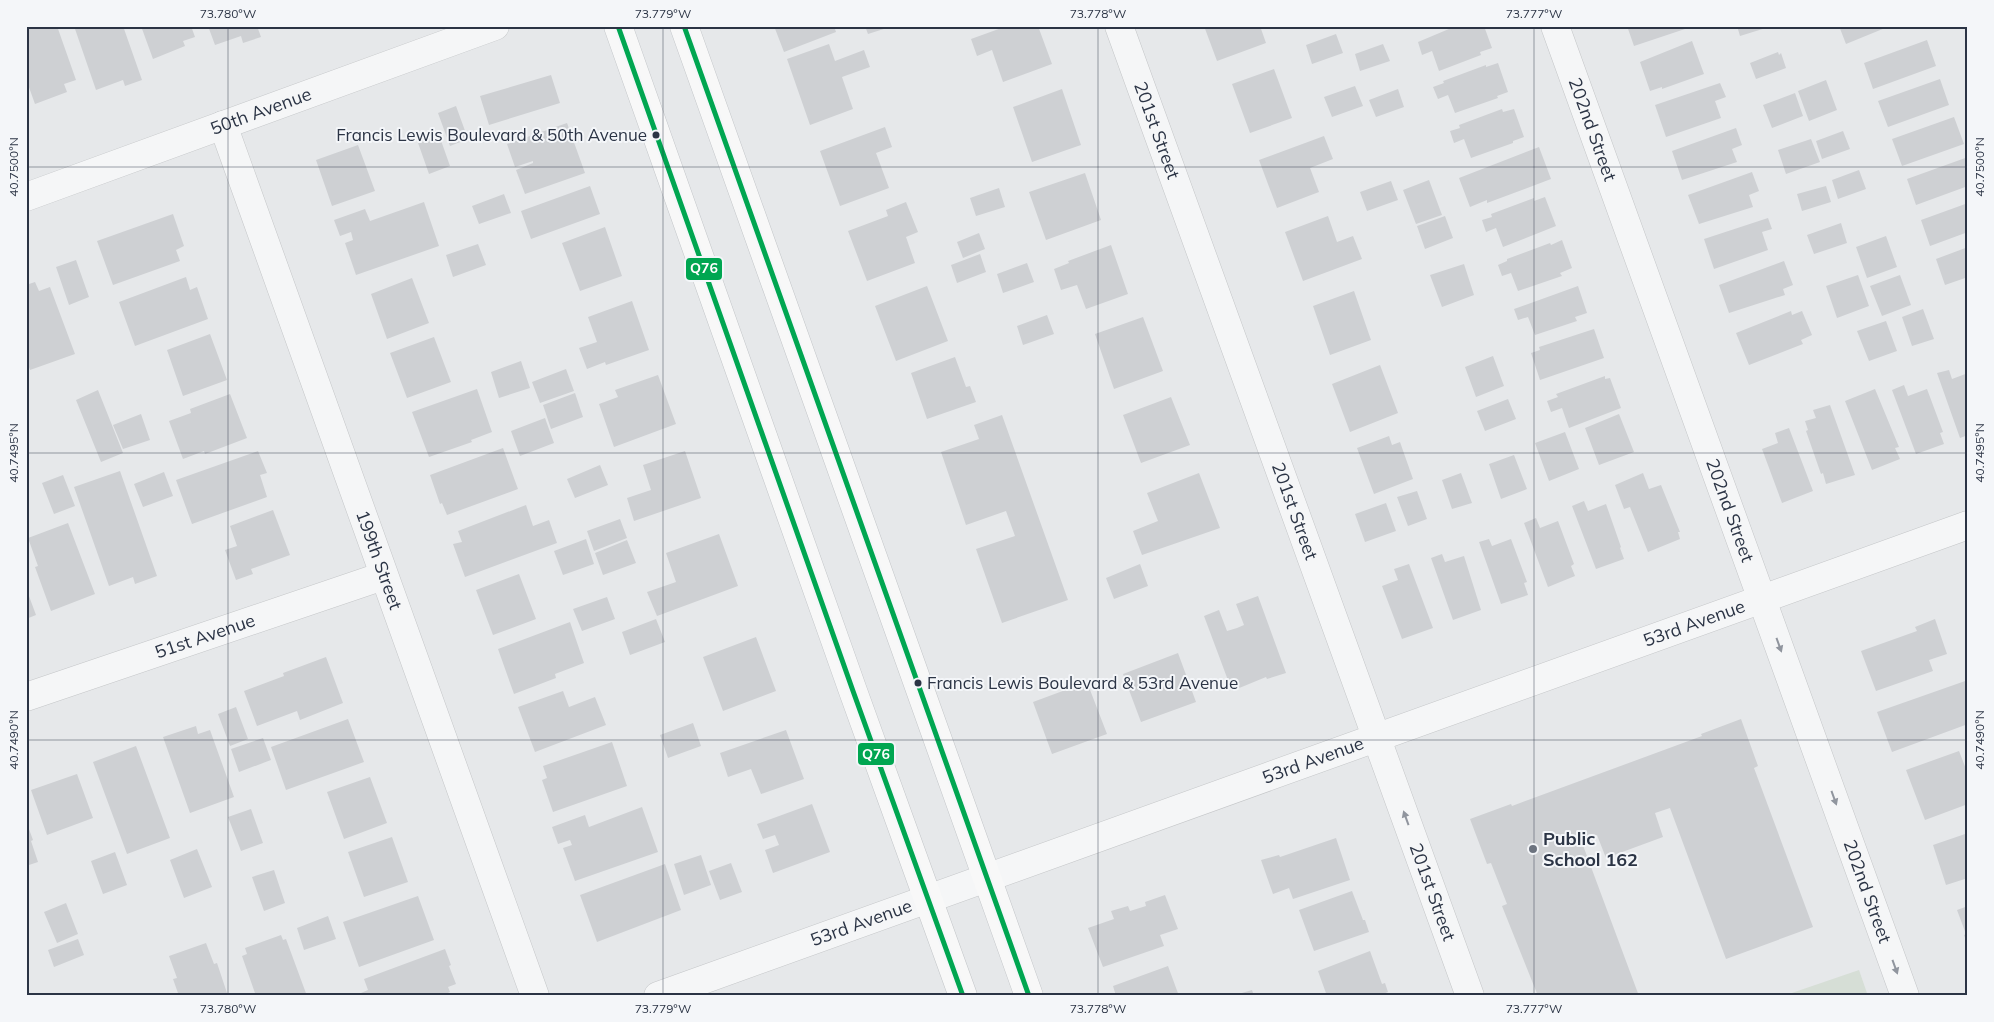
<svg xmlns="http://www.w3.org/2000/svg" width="1994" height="1022" font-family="Mulish,sans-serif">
<rect width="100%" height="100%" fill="#e6e8ea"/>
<path fill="#d6ded6" d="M1859,970L1868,996H1783Z"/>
<path fill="#ced0d3" d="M26,26H57L76,80L64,84L67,92L35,104L26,79Z
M74,26H123L142,80L125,86L123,80L96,90Z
M141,26H191L195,37L183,41L185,46L153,59Z
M208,26H257L261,37L243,43L241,36L215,45Z
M774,26H834L836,32L784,52Z
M865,26H890V27L868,34Z
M1007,26H1038L1052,64L1003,82L992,50L977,56L971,39Z
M1204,26H1260L1266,43L1217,61Z
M1456,26H1484L1492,48L1480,52L1481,55L1439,71L1432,51L1422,55L1418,42Z
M1627,26H1687L1688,28L1634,46Z
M1737,26H1769V27L1740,36Z
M1839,26H1890L1846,44Z
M1336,34L1343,53L1312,64L1306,45Z
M1927,40L1936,66L1873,89L1864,63Z
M1692,41L1704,74L1662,89V87L1650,91L1640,62Z
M829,44L835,61L864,50L870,67L842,77L853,109L810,125L787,59Z
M1383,44L1390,61L1360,71L1355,54Z
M1778,52L1779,55L1781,53L1786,68L1756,79L1750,63Z
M1498,63L1508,92L1497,96L1498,98L1455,113L1448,95L1438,99L1433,87L1444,83L1443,81L1486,65V67Z
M1274,69L1292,118L1250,133L1232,84Z
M551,75L560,103L489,125L480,96Z
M1940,79L1949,105L1888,127L1878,101Z
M1826,80L1837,110L1809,121L1798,91Z
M1720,83L1726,97L1715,101L1721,118L1666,137L1655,105Z
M1355,86L1363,106L1332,117L1324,97Z
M1062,89L1081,145L1032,162L1013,107Z
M1398,89L1404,107L1376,117L1369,100Z
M1795,93L1803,116L1772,128L1763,105Z
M456,106L468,139L450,146L438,113Z
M1502,109L1503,112L1514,109L1524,137L1513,141V143L1471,158L1464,139L1454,143L1450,131L1460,128L1459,125Z
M1954,117L1964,144L1902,166L1892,139Z
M567,123L585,173L525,194L516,170L533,163V161L515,167L507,144Z
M885,127L892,147L876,153L889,188L840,206L820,151Z
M1736,128L1742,145L1732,149L1737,162L1682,180L1672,151Z
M1843,131L1850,149L1822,159L1816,141Z
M438,132L450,166L429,174L417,140Z
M1324,136L1333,159L1310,168L1319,192L1277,208L1259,160Z
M1811,139L1820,162L1786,174L1778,150Z
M358,145L375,191L332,206L316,160Z
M1539,147L1551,179L1487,203V200L1470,207L1459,178Z
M1968,157V186L1916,205L1907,179Z
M1859,170L1866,189L1838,199L1832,180Z
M1752,172L1759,191L1749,195L1753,207L1699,224L1688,195Z
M1085,173L1101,220L1046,240L1029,192Z
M1429,180L1442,215L1416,224L1403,190Z
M1391,181L1398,200L1367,211L1360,192Z
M590,186L600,214L531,239L521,211Z
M1826,186L1831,202L1802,211L1797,194Z
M999,188L1005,207L976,216L970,198Z
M504,194L511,213L479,224L472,206Z
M1545,197L1556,226L1503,247L1496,228L1486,232L1482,220L1492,217L1491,214L1534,198V201Z
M424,202L439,246L356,275L345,243L353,240L351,232L340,236L334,220L365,209L370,221Z
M906,202L918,232L906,237L915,263L867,281L848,231L888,216L886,210Z
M1968,203V232L1930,246L1921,220Z
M173,214L184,246L176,250L180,261L113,285L97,241Z
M1328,216L1337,242L1353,236L1362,259L1303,281L1285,232Z
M1445,216L1453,238L1425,249L1417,226Z
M1768,218L1772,229L1762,232L1768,250L1714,269L1704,239Z
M1841,223L1847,243L1814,254L1807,235Z
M605,227L622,276L580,291L562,243Z
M979,233L985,249L963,258L957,242Z
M1886,236L1897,267L1867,278L1856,247Z
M1562,240L1572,268L1560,273L1562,276L1518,291L1511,273L1502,276L1498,265L1507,261V259L1550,243L1551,245Z
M478,244L486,265L453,277L446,255Z
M1111,245L1128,294L1086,309L1077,285L1061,290L1054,269L1069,263L1068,261Z
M1968,247V277L1945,285L1936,259Z
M980,254L986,272L957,283L951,265Z
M76,260L89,297L69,305L56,267Z
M1784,261L1793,285L1783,289L1785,295L1729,313L1719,285Z
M1027,263L1034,282L1003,293L997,274Z
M1464,264L1474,295L1442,307L1430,275Z
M1858,275L1869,306L1837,318L1826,286Z
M1900,275L1911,305L1882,316L1870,286Z
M186,277L190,290L197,287L208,319L135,346L119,302Z
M412,278L429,323L387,339L371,294Z
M35,282L39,291L50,287L75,354L30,370L26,359V285Z
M927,286L948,341L896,361L875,306Z
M1578,286L1587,313L1575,317L1577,321L1535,335L1528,317L1518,320L1514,309Z
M1354,291L1371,340L1330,355L1313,306Z
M632,301L649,350L606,365L605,362L587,369L579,348L597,342L588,317Z
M1923,309L1934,339L1912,346L1902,317Z
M1791,311L1792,315L1802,311L1812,335L1801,340L1803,344L1749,365L1736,333Z
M1047,315L1054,334L1023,345L1017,326Z
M1143,317L1163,371L1114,389L1095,334Z
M1886,321L1897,351L1869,361L1857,331Z
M1594,329L1604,358L1540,380L1531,353L1540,350L1539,347Z
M210,334L227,380L183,396L167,350Z
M434,337L451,382L407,398L390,353Z
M1493,356L1504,386L1476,397L1465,367Z
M955,357L966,387L970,386L976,402L927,419L911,373Z
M521,361L530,388L499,398L491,372Z
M1380,365L1398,413L1350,432L1332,384Z
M566,369L574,391L540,403L532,382Z
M1949,370L1952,379L1968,373V435L1960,438L1937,373Z
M658,375L676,424L614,447L599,404L618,397L615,390Z
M1605,376V379L1610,378L1621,408L1569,428L1562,408L1551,412L1547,401L1558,397L1556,394Z
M1904,385L1908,396L1927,389L1943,432L1940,433L1944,444L1916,454L1892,390Z
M477,389L492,432L471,440L472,442L429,457L412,412Z
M1875,389L1899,447L1895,448L1900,459L1872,470L1845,401Z
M98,390L123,453L101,462L76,400Z
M575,393L583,417L551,429L543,405Z
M230,394L247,438L205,454L204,451L183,459L169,421L191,413L190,409Z
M1171,397L1190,445L1141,463L1123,415Z
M1508,399L1516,419L1485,431L1477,411Z
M1830,405L1855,475L1826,484L1823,473L1821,474L1806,431L1808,430L1805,421L1816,418L1813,410Z
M141,414L150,440L123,449L113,425Z
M1619,414L1634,452L1599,465L1585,428Z
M1002,415L1068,600L1002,623L976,549L1015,536L1006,511L966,525L941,452L979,439L974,425Z
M545,418L554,443L520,456L511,431Z
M1789,428L1813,491L1782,503L1762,449L1778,443L1775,433Z
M1565,432L1579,469L1549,481L1535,443Z
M1389,436L1392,445L1400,442L1413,479L1374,494L1357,448Z
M503,448L518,489L447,515L442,503L440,504L430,475Z
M258,451L267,473L260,475L267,497L192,524L176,480Z
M685,451L701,498L634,521L627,498L651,490L643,465Z
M1514,455L1527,489L1501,499L1489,464Z
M600,465L608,485L575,498L567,479Z
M120,471L157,576L135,584L133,577L109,586L74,487Z
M164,472L173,496L143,507L134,484Z
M1199,473L1220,528L1142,555L1133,531L1158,521L1147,493Z
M1461,473L1472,503L1452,509L1442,480Z
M1643,473L1649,489L1661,485L1680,532H1678L1680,539L1648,552L1630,507L1624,509L1615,485Z
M63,475L75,506L54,514L42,483Z
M1417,491L1427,519L1408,526L1397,497Z
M1584,501L1588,511L1606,504L1621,547L1620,548L1624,559L1596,569L1572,506Z
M1386,503L1396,531L1365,542L1355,514Z
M526,505L533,526L549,520L557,543L465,577L453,544L462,542L458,531Z
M273,510L290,555L251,569L253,574L236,580L225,550L237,546L230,526Z
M1536,518L1540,528L1558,521L1574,564L1571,566L1575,576L1548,587L1524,523Z
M620,519L627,538L594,551L587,531Z
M68,523L95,594L51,611L35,567L38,566L28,538Z
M719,534L738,586L657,616L647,592L676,582L666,553Z
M586,539L594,564L563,575L554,551Z
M1489,539L1492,546L1511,539L1527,582L1524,583L1528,595L1501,604L1479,542Z
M627,540L636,563L603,575L595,553Z
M1442,554L1445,562L1464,556L1481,610L1453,620L1431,558Z
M1140,564L1148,586L1114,599L1106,578Z
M1409,564L1433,628L1402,639L1382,586L1398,580L1394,569Z
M519,574L536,619L493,635L476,590Z
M26,588L36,615L26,619Z
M1258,596L1286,673L1267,679L1266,677L1232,691L1204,616L1219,610L1227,631L1237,628L1244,625L1236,604Z
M607,597L615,619L582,631L573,609Z
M656,619L665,642L630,655L622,632Z
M1935,619L1947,654L1929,660L1933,671L1876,691L1861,651L1917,631L1915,627Z
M570,622L584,663L555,674L556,678L514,694L498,649Z
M756,637L776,691L723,711L703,657Z
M1178,653L1196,702L1141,722L1123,674Z
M326,657L343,703L300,720L297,711L257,726L244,691L284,676L283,673Z
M1968,680V724L1892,752L1877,712Z
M1087,682L1107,734L1052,754L1033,702Z
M563,691L569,707L595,697L606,725L535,752L518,707Z
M236,707L248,739L230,746L218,714Z
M348,719L364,762L286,790L271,747Z
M1741,719L1758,766L1754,768L1813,927L1726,959L1670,808L1655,813L1663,837L1606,858L1597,835L1581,840L1639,996H1538L1502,906L1507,904L1491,863L1487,864L1470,819L1511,804L1512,806L1702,736L1701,734Z
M693,723L701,746L668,758L660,735Z
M196,726L198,734L210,730L234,797L190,813L163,737Z
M786,730L804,779L761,794L751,769L728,777L720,753Z
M263,738L271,760L239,772L231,749Z
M612,742L627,786L553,812L542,780L547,778L543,766Z
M136,746L170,838L127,854L93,762Z
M1959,751L1966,769L1968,768V804L1925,820L1906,770Z
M77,774L93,818L47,835L31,790Z
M370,777L387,823L344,839L327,792Z
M812,804L830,852L773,873L765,850L779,845L775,835L763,839L757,824Z
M642,807L658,852L575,881L563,848L572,845L570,840L558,844L552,827L585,815L589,827Z
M251,809L263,843L241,851L228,817Z
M26,821L33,840L31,841L38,862L26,866Z
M1968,833V878L1946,885L1933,845Z
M392,837L408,882L364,897L348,852Z
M1336,838L1350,880L1293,899L1289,888L1273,894L1261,860L1279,855L1280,857Z
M197,849L212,887L184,898L170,860Z
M115,852L127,885L103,894L91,861Z
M701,855L711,885L684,895L674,864Z
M731,863L742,892L720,900L709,871Z
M665,864L681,910L597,942L580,895Z
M274,870L285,903L264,911L252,877Z
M1352,891L1363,920H1365L1369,932L1314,951L1299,910Z
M1165,895L1178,929L1160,935L1164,946L1103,967L1088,928L1114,919L1111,911L1128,906L1130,911L1146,906L1145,902Z
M418,896L434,940L359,967L343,922Z
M66,903L78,934L57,943L44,912Z
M1968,906V946L1964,935L1966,934L1957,910Z
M328,916L336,939L304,950L297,928Z
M281,935L283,940L286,939L307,996H256L242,956L247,954L245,948Z
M78,939L84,955L54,967L48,950Z
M206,943L214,964L217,963L228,996H179L173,979L177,978L169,956Z
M445,949L451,965L449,966L456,984L448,987L450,992L441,996H354L368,990L364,979Z
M1370,951L1382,984L1385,983L1388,992L1378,996H1327L1318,971Z
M1168,966L1179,996H1116L1113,986Z
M1252,990L1254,996H1235V995Z"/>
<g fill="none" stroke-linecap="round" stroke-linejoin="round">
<defs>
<g id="minor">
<path id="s1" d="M1119,26L1470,996"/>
<path id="s2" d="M1555,26L1905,996"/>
<path id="s3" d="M223,125L535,996"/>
<path id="s4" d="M26,197L495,26"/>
<path id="s5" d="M26,697L383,576"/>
<path id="s6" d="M658,996L1968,525"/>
</g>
<path id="major" d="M618,26L853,691L963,996
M684,26L1029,996"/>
</defs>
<use href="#minor" stroke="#c4c6c8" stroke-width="29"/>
<use href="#major" stroke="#c2c5c8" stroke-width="29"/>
<use href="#minor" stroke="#f5f6f7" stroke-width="28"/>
<use href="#major" stroke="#f8f8f8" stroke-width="28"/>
<defs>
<path id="bus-1" d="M618,26L853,691L963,996
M684,26L1029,996"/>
</defs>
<use href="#bus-1" stroke="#f4f6f9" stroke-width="9"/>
<use href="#bus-1" stroke="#00a651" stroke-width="5"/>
</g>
<defs><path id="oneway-solid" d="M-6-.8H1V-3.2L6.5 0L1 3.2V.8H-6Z" transform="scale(1.25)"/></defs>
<g fill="#90959e">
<use href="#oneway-solid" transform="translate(1779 645) rotate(70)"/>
<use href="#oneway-solid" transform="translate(1834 798) rotate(70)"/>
<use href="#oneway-solid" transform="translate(1406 818) rotate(-110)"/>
<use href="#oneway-solid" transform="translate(1895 967) rotate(70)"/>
</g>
<path fill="none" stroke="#2b3445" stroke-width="1" stroke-opacity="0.45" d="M228,26V996M663,26V996M1098,26V996M1534,26V996M26,167H1968M26,453H1968M26,740H1968"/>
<g fill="#2b3445" stroke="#f4f6f9" stroke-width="2">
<circle cx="656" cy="135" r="4.5"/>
<circle cx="918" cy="683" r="4.5"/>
</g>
<circle fill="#6c737f" stroke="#f4f6f9" stroke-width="2" cx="1533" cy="849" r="5"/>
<g text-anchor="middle" stroke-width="4" stroke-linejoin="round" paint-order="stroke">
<g font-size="17" fill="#2b3445" stroke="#f4f6f9" text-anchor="end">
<text x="647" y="141">Francis Lewis Boulevard &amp; 50th Avenue</text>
<text x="927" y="689" text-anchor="start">Francis Lewis Boulevard &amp; 53rd Avenue</text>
</g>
<g font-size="18" fill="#2b3445" stroke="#f4f6f9">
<text dy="6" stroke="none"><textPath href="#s4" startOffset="250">50th Avenue</textPath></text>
<text dy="6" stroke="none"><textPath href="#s1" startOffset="111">201st Street</textPath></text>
<text dy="6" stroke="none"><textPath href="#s2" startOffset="110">202nd Street</textPath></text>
<text dy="6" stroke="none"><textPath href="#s1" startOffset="516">201st Street</textPath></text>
<text dy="6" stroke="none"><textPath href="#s2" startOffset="515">202nd Street</textPath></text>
<text dy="6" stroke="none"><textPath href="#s3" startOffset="462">199th Street</textPath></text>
<text dy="6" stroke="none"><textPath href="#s6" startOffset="1101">53rd Avenue</textPath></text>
<text dy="6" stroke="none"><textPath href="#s5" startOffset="189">51st Avenue</textPath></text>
<text dy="6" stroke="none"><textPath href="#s6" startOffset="696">53rd Avenue</textPath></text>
<text dy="6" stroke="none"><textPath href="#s1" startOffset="921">201st Street</textPath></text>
<text dy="6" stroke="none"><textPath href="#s2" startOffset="920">202nd Street</textPath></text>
<text dy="6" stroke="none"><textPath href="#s6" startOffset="216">53rd Avenue</textPath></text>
</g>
<g font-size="18" font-weight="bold" fill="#2b3445" stroke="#f4f6f9" text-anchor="start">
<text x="1543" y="845">Public<tspan x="1543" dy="21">School 162</tspan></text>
</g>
</g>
<g stroke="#f4f6f9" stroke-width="2">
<rect x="685" y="257" width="38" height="24" rx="5" fill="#00a651"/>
<rect x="857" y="742" width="38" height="24" rx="5" fill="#00a651"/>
</g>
<g font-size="14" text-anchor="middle" font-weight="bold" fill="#fff">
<text x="704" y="273">Q76</text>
<text x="876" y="759">Q76</text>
</g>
<rect width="1994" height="1022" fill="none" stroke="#f4f6f9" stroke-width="55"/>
<rect x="28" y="28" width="1938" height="966" fill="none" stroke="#2b3445" stroke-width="2"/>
<g font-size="12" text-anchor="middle" fill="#2b3445">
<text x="228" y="18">73.780°W</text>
<text x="663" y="18">73.779°W</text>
<text x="1098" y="18">73.778°W</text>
<text x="1534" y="18">73.777°W</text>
<text transform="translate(14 167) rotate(-90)" y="4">40.7500°N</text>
<text transform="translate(1980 167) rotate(-90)" y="4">40.7500°N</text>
<text transform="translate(14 453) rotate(-90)" y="4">40.7495°N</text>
<text transform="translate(1980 453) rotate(-90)" y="4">40.7495°N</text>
<text transform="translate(14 740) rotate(-90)" y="4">40.7490°N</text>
<text transform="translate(1980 740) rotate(-90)" y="4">40.7490°N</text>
<text x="228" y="1013">73.780°W</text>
<text x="663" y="1013">73.779°W</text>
<text x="1098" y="1013">73.778°W</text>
<text x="1534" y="1013">73.777°W</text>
</g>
</svg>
